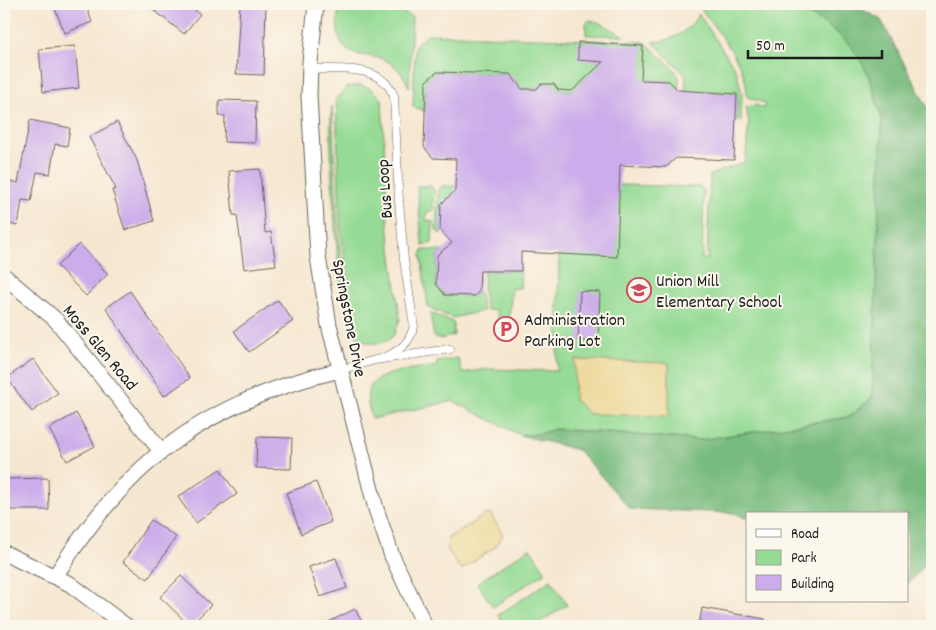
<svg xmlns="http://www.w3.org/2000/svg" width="936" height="630" font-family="Dekko,sans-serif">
<rect width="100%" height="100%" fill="#fbf7ec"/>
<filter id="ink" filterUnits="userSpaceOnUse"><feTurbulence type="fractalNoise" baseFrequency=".02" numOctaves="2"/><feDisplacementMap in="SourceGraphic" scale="10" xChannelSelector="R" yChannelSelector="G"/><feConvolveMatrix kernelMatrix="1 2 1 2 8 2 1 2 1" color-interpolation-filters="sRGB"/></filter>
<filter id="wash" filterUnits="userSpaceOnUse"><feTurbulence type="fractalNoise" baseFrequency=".0096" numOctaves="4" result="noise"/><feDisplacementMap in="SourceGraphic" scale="20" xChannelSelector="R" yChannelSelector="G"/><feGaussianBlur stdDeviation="1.12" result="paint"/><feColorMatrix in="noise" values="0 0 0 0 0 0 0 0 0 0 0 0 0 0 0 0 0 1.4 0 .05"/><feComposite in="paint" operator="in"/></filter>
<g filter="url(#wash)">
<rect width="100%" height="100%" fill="#f6e7d0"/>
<path fill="#96db95" stroke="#597c58" d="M340,4H388L412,17L409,88C405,77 398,67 387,61C376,55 364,57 353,53C334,46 336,19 340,4Z
M697,4H784L820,20L843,37L856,51L866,68L882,120L872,398L849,417L700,440L555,429L539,434L520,435L453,401L372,419C370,411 366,400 368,392C373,370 418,369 437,366V362L458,358L462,373L488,369L557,371L559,254L619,185L700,187L704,190L702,259L707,260L710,175L745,162L749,122L746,107L756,105L764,108L765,103L747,97C748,65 719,34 701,9L702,6Z
M699,14L736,70L742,93L741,121H737V94L685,91L686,76L653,42C673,41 689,31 699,14Z
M590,20L601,23L624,36L586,35V23Z
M428,34L645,42L674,69L679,77V91L668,81L586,77L576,86V91L558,90L554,84H541L537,89H519V85L509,74L437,72L426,81L425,111L413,107L415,45Z
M361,85L372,89L382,99L388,225L400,319L394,335C383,347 367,346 355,335L340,223L336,98L347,87Z
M332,106L337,219L346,303C337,294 327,126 332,106Z
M417,186H431L434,190L433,210L427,212L426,220L433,222L432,243L423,246L422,242Z
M442,186H456L465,195L440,234L436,230L438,190Z
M423,250L442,251L437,255L436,285L445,295L475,296L479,291L483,311L452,318L428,307L421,255Z
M484,271H521L520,288H512L509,320L504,327L500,326L496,310H486L483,291Z
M430,313L453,322L454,335L441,339L434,337Z
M530,548L546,572L493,607L477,583Z
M551,580L567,605L534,626H505L498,615Z"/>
<path fill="#78bb7e" stroke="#4a6c4d" d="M784,4H852L881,20L932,116V557L907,585V514H747V519L735,513L630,509L578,450L520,435L539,434L555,429L700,440L849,417L872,398L882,120C866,54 848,29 784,4Z"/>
<path fill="#eeda9e" stroke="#857b5d" d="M575,360L669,363V416L589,414L574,399Z
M486,514L491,515L503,535L495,547L461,570L447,549L448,538Z"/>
<g id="blocks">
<path fill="#ccacea" d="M53,4H85L92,22L65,33Z
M146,4H187L200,14L184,34Z
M240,4H266L264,75L236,74Z
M578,42L643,46L641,80L669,81L678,90L737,94L734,160L676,158L666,167L620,165L617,257L521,252V271H480L479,291L475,296L445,295L436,284L437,255L452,243L440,230L441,204L455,191L456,159L433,158L424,147L426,81L437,72L510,74L522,89H537L541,84H554L558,90L572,91L603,62L578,60Z
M75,46L79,88L43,92L39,49Z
M219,100L256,101L255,143L224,142L225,116H219Z
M30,120L70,128L67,146L55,144L50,174L37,172L31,201L22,200L18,226L4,223V180L18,183Z
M117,122L137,160L154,221L125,230L112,190L116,189L89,137Z
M260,169L265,233L271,232L276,265L244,269L237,215H233L229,171Z
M79,244L108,274L86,296L57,266Z
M130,291L190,378L164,396L106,308Z
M580,291L600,292L598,341H578Z
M278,300L293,321L249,352L234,331Z
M33,359L58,393L32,412L7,378Z
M76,413L95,446L67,461L49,429Z
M257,437L292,438L291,469L256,468Z
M220,469L237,494L196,523L178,497Z
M48,478L49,510H8L7,479Z
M316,482L331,522L301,534L286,493Z
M151,520L176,537L148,579L123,562Z
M336,558L347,588L320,597L309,567Z
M181,576L211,605L190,626L160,597Z
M702,608L765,619L764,626H699Z
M355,609L364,626H321Z"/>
</g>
</g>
<g filter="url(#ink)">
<use href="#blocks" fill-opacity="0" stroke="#68635b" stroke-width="1"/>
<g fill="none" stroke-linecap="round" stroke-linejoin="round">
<defs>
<path id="service" d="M310,69C340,70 381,63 394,96L399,201L404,260L414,326C409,345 399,351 381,359
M340,370L375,360L450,349"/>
<path id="minor" d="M316,4L310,62L309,96L318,257L329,325L376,509L392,556L425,626
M4,276L56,320L161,451
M4,553L70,584L126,626
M56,575C128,460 207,401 340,370"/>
</defs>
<use href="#service" stroke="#68635b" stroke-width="9"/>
<use href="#minor" stroke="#68635b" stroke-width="17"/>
<use href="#service" stroke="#fff" stroke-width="8"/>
<use href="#minor" stroke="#fff" stroke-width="15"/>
</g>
</g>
<defs>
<symbol id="school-ring" viewBox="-11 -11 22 22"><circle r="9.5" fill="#fbf7ec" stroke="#d1495b" stroke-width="1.5"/><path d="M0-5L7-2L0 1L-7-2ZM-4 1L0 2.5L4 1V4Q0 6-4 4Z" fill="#d1495b"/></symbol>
<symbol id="parking-ring" viewBox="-11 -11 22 22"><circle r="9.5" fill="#fbf7ec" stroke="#d1495b" stroke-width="1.5"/><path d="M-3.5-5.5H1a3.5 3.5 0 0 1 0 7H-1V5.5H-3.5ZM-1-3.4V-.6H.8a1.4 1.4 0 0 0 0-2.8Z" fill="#d1495b"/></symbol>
</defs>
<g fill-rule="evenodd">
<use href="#school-ring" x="625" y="276" width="28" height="28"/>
<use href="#parking-ring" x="492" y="315" width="28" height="28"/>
</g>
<g text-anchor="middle" stroke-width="4" stroke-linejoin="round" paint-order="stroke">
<g font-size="18" fill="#1c1c1c" stroke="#fbf7ec">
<text transform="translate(384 189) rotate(-94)" y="6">Bus Loop</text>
<text transform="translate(350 318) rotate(79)" y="6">Springstone Drive</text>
<text transform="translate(101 347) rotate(50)" y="6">Moss Glen Road</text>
</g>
<g font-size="18" fill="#1c1c1c" stroke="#fbf7ec" text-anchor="start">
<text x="656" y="286">Union Mill<tspan x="656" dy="21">Elementary School</tspan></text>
<text x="524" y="325">Administration<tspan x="524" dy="21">Parking Lot</tspan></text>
</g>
</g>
<rect width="936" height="630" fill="none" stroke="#fbf7ec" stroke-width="20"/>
<rect x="746" y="512" width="162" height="90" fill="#fbf7ec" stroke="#a29f99"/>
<rect x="756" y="529" width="25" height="8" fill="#ffffff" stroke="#a29f99"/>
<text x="791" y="538" font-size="15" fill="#1c1c1c">Road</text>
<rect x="756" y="550" width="25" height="15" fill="#96db95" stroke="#a29f99"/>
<text x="791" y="562" font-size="15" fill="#1c1c1c">Park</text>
<rect x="756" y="575" width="25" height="15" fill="#ccacea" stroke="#a29f99"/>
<text x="791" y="588" font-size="15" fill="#1c1c1c">Building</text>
<path d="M748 50v8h134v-8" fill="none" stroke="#1c1c1c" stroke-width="2.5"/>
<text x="756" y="50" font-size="15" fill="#1c1c1c" stroke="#fbf7ec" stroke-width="4" paint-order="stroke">50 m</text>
</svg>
